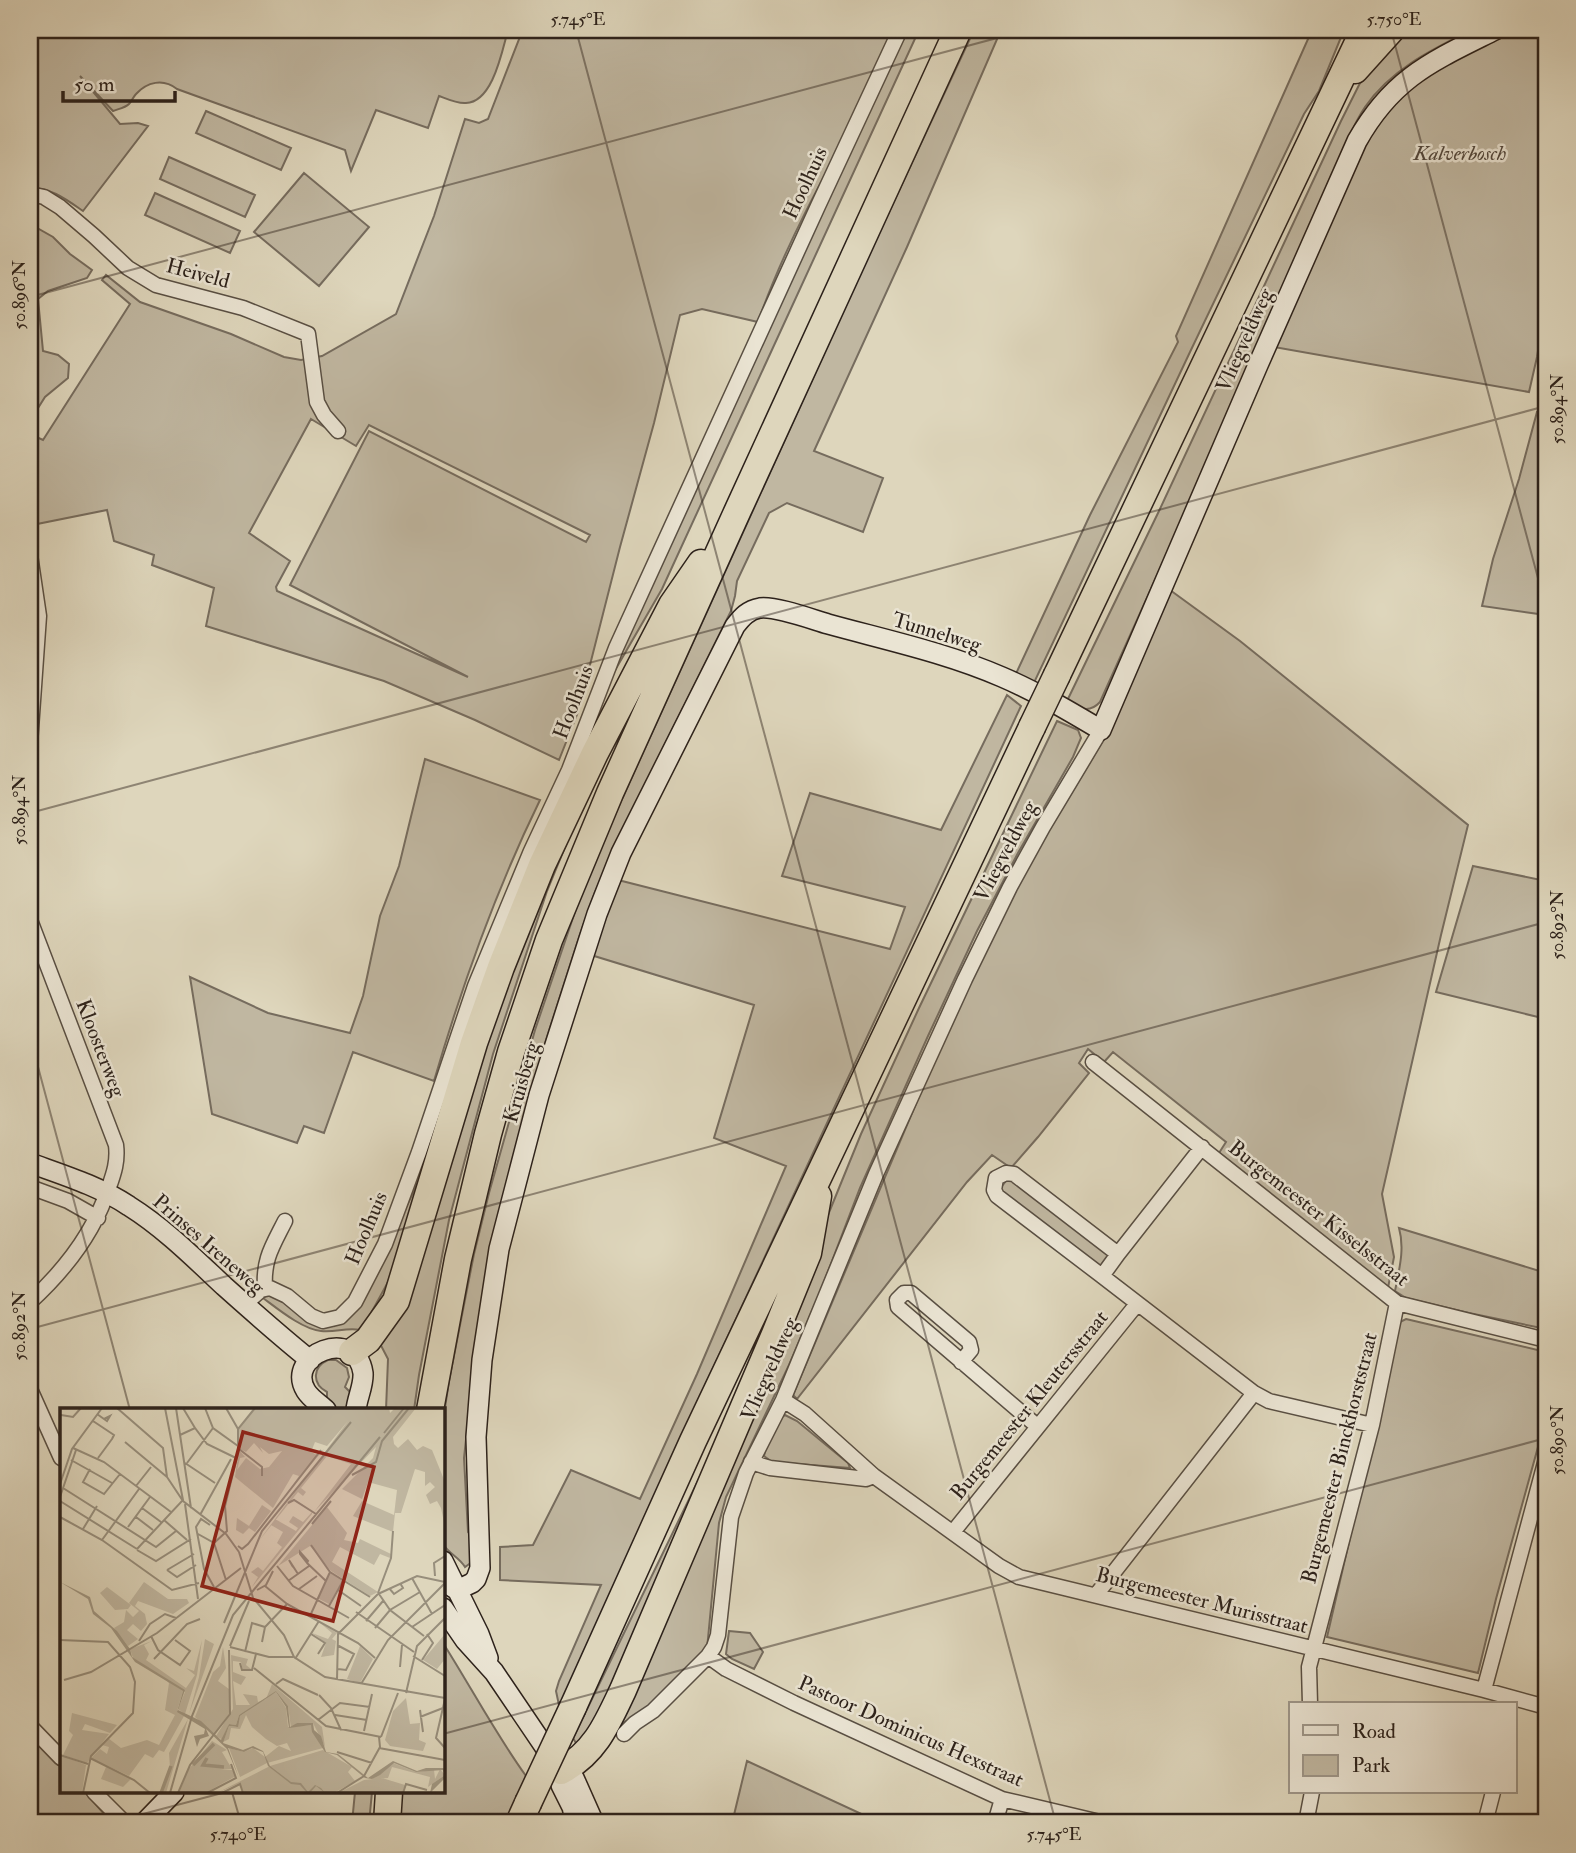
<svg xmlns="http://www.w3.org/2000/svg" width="1576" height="1853" font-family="'IM FELL Double Pica',serif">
<rect width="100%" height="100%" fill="#ded6bc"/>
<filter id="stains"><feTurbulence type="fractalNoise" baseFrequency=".00286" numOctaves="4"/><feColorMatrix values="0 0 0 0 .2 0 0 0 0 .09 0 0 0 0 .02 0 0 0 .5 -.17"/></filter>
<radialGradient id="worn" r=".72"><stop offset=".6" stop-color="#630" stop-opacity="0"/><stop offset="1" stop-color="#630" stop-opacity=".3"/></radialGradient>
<path fill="#c0b7a1" stroke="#766c5e" stroke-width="2" fill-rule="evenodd" d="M30,30H508C502,51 493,102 466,103C458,104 447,99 439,96L428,128L376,110L351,171L345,150L177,89C163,78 147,82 136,94C133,97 132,101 129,104C125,108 118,109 113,111L80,76L120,124L138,123L148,126L83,211C67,200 50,187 30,188Z
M510,30H870L900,39L904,30H919L662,589L610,679L767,325L893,52C845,140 791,227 758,322L702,309L680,315L654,423L620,547L578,712L559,760L475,720L384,681L206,626L214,588L152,565L154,555L114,541L107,510L37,524L30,493V224L53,237L70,254L92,270L87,278L48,291L38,299L43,351L58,355L69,364L68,378L45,397L33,416L32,435L43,440L130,304L102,280L106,275L140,302L231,334L284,357L301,360L322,356L396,314L434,216L465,119L479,123L488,119L521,34ZM311,419L356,446L369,425L590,535L586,542L369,431L290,585L468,677L277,591L276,587L290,561L249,533Z
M974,30H1001L907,247L814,451L883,478L863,532L787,503L769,513L737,581L735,596L731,611L622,831L595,892L579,937L546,1040L527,1112L474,1365L464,1458L468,1532L472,1536V1562L465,1567C459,1557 449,1554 443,1544V1421L449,1381L474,1254L489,1193L535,1030L581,894L598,852L866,261Z
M1312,30H1344L1319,91L1304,114L1190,352L1032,687L1014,678L1090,515L1178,342L1176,336Z
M1401,30H1471C1433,49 1391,69 1365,107C1349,131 1340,161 1329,189C1314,225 1299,260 1283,296C1223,432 1160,566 1100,702C1089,714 1080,708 1066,703L1159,511L1341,121L1367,69Z
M1508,30H1546V302L1537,357L1529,392L1274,347L1363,138L1400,92Z
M206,111L291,148L281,170L196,133Z
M169,157L255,195L245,217L160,179Z
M304,173L369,227L319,286L254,232Z
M155,193L240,231L230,253L145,215Z
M1537,412L1546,414V615L1482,606L1493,559L1519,479Z
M1170,590L1240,641L1468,825L1441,935L1382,1194L1394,1257L1388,1288L1219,1153L1226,1142L1113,1052L1104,1062L1088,1049L1079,1063L1089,1073L1038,1137L1011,1168L992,1155L967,1182L797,1399L793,1395L964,990L1021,877L1105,737Z
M1007,695L1021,706L708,1379L641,1525L560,1710L556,1691L559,1681L601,1585L500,1580V1547L533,1545L571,1470L640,1499L697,1374L786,1166L714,1138L754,1005L591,955L618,880L890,949L905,907L782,876L810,793L941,830Z
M1057,721L1078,730L1081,738L1073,757L1018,853L977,931L928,1036L860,1188L819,1295L789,1365L726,1497L719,1523L707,1649L640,1714L611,1729L817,1242L861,1134L919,1008Z
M425,759L540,800C496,890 462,985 434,1081L353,1052L324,1133L304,1126L297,1143L212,1114L190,977L268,1013L350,1033L363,996L380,916L399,866Z
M592,781L547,891L493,1054L449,1220L419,1375L414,1410H386L388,1359L376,1336L520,946Z
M1473,866L1546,881V1019L1436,992Z
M429,1159L388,1282L364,1326L360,1330C347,1327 334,1333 321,1331C302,1329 278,1309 263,1298L269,1294L334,1326L391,1239Z
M1009,1177L1110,1255L1100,1267L999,1190Z
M1399,1228L1546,1273V1329L1469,1313L1406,1298L1395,1291C1399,1270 1405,1249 1399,1228Z
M1406,1319L1546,1352V1418L1496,1599L1478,1673L1327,1637L1400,1322Z
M328,1360H336L347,1368L349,1377L345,1387L350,1392L349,1410H335L327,1399V1392C312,1384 312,1367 328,1360Z
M785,1415L797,1421L848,1463L850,1468L772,1462L764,1456C767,1441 771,1422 785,1415Z
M711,1454L656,1597L580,1750L573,1738Z
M729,1631L750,1633L763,1652L754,1669L732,1659L726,1654Z
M443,1643C471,1687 495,1733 526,1776L507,1823H398L401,1792H443Z
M30,1735L61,1767V1792H85L112,1823H30Z
M747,1761L868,1817L865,1823H743L734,1815Z
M355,1792H372L369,1823H352Z"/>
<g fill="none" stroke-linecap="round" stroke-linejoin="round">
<defs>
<path id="street" d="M30,194L44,197L60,207L94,236L128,268L156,285L243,308L308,334L317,402L324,415L338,431
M30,555L39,616L30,743
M30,920L116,1145C118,1161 114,1173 109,1187C94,1233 65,1270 30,1302
M1093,1062L1397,1303L1546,1340
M1006,1173L1014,1174L1118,1254L1102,1276L997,1196L994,1190L996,1178Z
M30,1187L68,1201L98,1218
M1118,1254L1202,1147
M1102,1276L1254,1393L1269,1401L1372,1425
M265,1289C263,1259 272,1247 285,1221
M244,1305L261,1290L270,1288L287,1296L311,1316L323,1321L340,1317L355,1302L385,1244L419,1152L475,986L531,851L569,770L616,648L818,206L900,30
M961,1362L971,1350L969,1342L911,1293H904L897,1300L898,1307L1037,1426
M30,1389L61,1458
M783,1400L805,1414L874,1476L999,1566L1019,1577L1484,1690L1546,1707
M751,1462L770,1468L866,1479L874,1476
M953,1532L1137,1304
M1096,1595L1254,1393
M708,1656L726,1669L794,1703L1002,1799L1104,1823
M1484,1690L1546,1459
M1310,1704L1309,1667L1372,1425L1397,1303
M30,1726L61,1758
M624,1734L635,1723L653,1711L708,1656L714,1647L718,1635L731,1517L746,1473L783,1400L876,1174L965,979L1010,887L1043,827L1101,730
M94,1792L125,1823
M995,1823L1002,1799
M1306,1823L1312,1792
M1485,1823L1493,1792"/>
<path id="secondary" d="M30,1163C63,1175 99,1186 129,1206C164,1228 193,1257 224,1286C252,1311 280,1336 310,1360
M326,1410C320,1404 311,1399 306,1391C284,1355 356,1325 363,1373C364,1385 357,1398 356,1410
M443,1561L479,1634L488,1658
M443,1581L457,1590L472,1583L476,1579L480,1568L476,1437L482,1360L499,1249L539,1095L597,914L621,853L735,626C742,617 748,610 760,608C776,606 811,619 828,624C886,640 947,653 1002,677C1037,692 1069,711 1101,730L1258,365L1357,141C1393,77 1433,61 1495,30
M443,1608L465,1640L494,1672L561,1771L574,1778L594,1823
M561,1771V1785L572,1807L576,1823
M144,1823L174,1792"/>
<path id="highway" d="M1355,70L1391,30
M1057,675L1364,30
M352,1352L368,1340L396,1301L474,1043L501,967L542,865L595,753L672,605L701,563
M430,1410L458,1259L488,1134L511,1052L549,940L610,793L738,510L958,30
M573,1707L693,1441L1032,727
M561,1771C595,1753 607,1724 623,1690L775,1334L808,1253L818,1196
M387,1823L389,1792
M519,1823L528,1803"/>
</defs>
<use href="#street" stroke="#594f43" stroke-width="17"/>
<use href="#secondary" stroke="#2d221b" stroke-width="22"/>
<use href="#highway" stroke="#2d221b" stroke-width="29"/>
<use href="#street" stroke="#eae4d3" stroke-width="14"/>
<use href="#secondary" stroke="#eae4d3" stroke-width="19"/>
<use href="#highway" stroke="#ded6bc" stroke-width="26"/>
<defs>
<path id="highway-bridge" d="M1032,727L1057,675
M528,1803L573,1707"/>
</defs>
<use href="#highway-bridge" stroke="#2d221b" stroke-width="29" stroke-linecap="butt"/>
<use href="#highway-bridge" stroke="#ded6bc" stroke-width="26"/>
</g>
<path fill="none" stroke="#2d221b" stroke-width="2" stroke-opacity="0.45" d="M576,30L1056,1823M1391,30L1546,608M30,297L1027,30M30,813L1546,406M30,1037L130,1410M30,1329L1546,922M443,1734L1546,1438M232,1792L241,1823M109,1823L226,1792"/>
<g text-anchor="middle" stroke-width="5" stroke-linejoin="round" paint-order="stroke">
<g font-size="21" font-style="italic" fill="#52473c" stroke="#eae4d3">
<text x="1460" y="160">Kalverbosch</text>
</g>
<g font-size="21" fill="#2d221b" stroke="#eae4d3">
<text transform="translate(805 183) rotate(-65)" y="7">Hoolhuis</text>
<text transform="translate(198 273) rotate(15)" y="7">Heiveld</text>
<text transform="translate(1244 340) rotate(-66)" y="7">Vliegveldweg</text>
<text transform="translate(937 632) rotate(17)" y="7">Tunnelweg</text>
<text transform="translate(573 702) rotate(-69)" y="7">Hoolhuis</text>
<text transform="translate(1005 851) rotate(-62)" y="7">Vliegveldweg</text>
<text transform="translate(101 1048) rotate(69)" y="7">Kloosterweg</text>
<text transform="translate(521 1082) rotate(-74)" y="7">Kruisberg</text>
<text transform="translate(1319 1213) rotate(38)" y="7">Burgemeester Kisselsstraat</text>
<text transform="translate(366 1228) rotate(-67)" y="7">Hoolhuis</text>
<text transform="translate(209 1244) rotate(41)" y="7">Prinses Ireneweg</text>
<text transform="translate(769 1369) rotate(-66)" y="7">Vliegveldweg</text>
<text transform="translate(1029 1405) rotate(-51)" y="7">Burgemeester Kleutersstraat</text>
<text transform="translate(1339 1458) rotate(-76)" y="7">Burgemeester Binckhorststraat</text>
<text transform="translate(1202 1600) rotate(14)" y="7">Burgemeester Murisstraat</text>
<text transform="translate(911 1731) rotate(24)" y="7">Pastoor Dominicus Hexstraat</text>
</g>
</g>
<g transform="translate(60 1408)">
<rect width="385" height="385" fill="#ded6bc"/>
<path d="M195,0H329L330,5L335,0H356L333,29L334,36L338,40L348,31L357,42L363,38L372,42L385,74V119L381,100L377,93L370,96L366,87L375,79L370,74L365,78V64L355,61L341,105H335L333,124L293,108L302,93L334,107L337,82L308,74L302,91L282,81L313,50L316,39L254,104L291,56L267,48L241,80L246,84L243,88L238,84L198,134L288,13L267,38L255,34L251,44L257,47L264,41L225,88L239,68L233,66L213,100L175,69L179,42L185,49L180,50L177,62L186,50L200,61L209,59L222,43L209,46L200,39L203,45L194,35L186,44L180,41L179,21ZM202,97L211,103L195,124L189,120L183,126L176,122L177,110L189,118ZM267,99L287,125L284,132L298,135L300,131L331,146L330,150L320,146L314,157L280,139L272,154L318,184L310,188L271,163L250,138L218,158ZM252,104V106L192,179L198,169L191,164L198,159L203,163L222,139L217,135L223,124L211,117L215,111L236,123L238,120L229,114L233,108L243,114ZM270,165L283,172L269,196L257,190ZM84,174L108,191H127L129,195L113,206L78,193L75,198L85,206L87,216L81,223L73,216L67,222L78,231L68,238L54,220L64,214L66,202L73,209L79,203L69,195ZM47,179L71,197L68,201L55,202L40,185ZM259,214L277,225L272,231L276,233L274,247L261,249L266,235L252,225L268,231L272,225ZM385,226V251L377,261L363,252ZM145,231L154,236L129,306L139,269ZM142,232L137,267L125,306L118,301L125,284L73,250L70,241L92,233L84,237L89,246L86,252L126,280L135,267L126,260L134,263ZM300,238L313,251L300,275L287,271ZM163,239L166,260L158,273L169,281V306L154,326L135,309L153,264L160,258ZM171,247L188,251L186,257L191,261L183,262L181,254L173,253V264L186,269L181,277L173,273L176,297H190L183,286L197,288L198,294L206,291L212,276L262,319L265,339L253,315H237L231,320L228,298L216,283L203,295L179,307L176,317L169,316L163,332L156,328L173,301ZM100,266L123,283L117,303L124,308L104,344L99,342L93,350L85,346L69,368L31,350L40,341L47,346L49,339L42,337L48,330L61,340L87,332L99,337L115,307L105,302L109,275ZM216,284L226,300L228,319L251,317L263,340L207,355L180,369L169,340L184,344L193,340L205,349L219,338L231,343L227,335L217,338L206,331L192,319L186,307L180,321L171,320L169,331L163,334L169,318L176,319L180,308ZM346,290L350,316L360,315L359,332L366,335L363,343L330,338L325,332L333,303ZM12,305L57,317L50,325L25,316L22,322L49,326L27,355L3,347L13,327L9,323ZM128,311L106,385H100L110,360L109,345ZM152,333L167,342L162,344L172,361H160L172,362L176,368L145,385H119L128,362ZM263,342L292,359L288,364L295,373L274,385H184L180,375L157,385L210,358ZM0,347L26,357L22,385H0ZM333,355L356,364L374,362L375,371L380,361L385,367L368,379L370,369L332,359L328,370L312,371ZM46,359L71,371L63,379L41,371ZM322,370L345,377L342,385H278L304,372Z" fill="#c0b7a1"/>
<path d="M0,174L30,189L34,203L57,223L70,241L72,249L125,282L118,302L141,313L161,332L169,316L176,317L179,307L216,283L228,298L230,319L237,315H253L254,322L261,328L266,344L278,346L308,370L333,353L357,363L366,360H383L385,361V370L370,385L372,376L385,367L383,362L356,364L334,355L320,367L312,371L305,370L277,347L265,344L252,324L251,317L229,320L226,299L216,284L180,308L178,319L169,318L163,335L183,342L193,338L203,343L210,358L231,374L241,375L248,384L255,377L261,380L265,385L256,378L250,385H247L240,377L231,376L208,358L203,344L192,340L184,344L168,340L179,370L167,341L146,321L149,328L140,331L137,339L134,328L144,326L145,321L117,304L123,283L75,254L51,220L33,206L28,191Z" fill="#a29985"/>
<path fill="none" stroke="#a29985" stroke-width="3.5" d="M147,350L143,357L164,359M133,357L154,336M101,385L111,358"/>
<path fill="none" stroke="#978e7c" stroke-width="2" d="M57,0L103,40L107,69L123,93L166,126L179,144M116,0L131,100M123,0L135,20M145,0L153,20L178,38M166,0L178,21M37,6L44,11L47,13L50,8L44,11M1,7L13,9L21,0M33,13L54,27L52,31M324,25L344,0M120,27L135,20L147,36L176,50M65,34L107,69M13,40L44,54L111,104M179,41L202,59V68M38,50L52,31M11,52L52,75M125,55L155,75M127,55L153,20M30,61L23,74L44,86L60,66M292,67L316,54L322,33L349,0M0,76L12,41L42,0M76,78L91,59M3,80L96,139L116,123M0,89L16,42M0,93L77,141M228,95L234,92L256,106M125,96L138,191M82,100L101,114M140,107L171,51M0,109L42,132L112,182L139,175M76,109L93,122M104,112L127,132M252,116L271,93M150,117L141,111L136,119L144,161L154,179M68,119L90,89M23,121L37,98M138,126L154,135L166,172M42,132L79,81M154,135L167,123L165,98L178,45V21L195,0M251,137L270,164L310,189M178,138L182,141L188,136L261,42M77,141L123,92L105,0M77,142L96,153L131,131M179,144L194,193M240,144L248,153L247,155L240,146ZM247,155L266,173M217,158L233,178L289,210M233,159L229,152L238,166M107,162L117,169L136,157M107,162L134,146M375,168L374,155L385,148M352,170L372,206M228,173L249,158M205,178L227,196L298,235L315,250M329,180L334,186L343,180L340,175M239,181L257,168M197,182L206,177L213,163M278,182L301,198M318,185L331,150L333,123M318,186L357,168L385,174M319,186L330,202L364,228M194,191L224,227L234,249L265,269L385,290M269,198L284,171M296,204L354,244M250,208L270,164M306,213L323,193M164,215L202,123L291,14M352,219L385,197M315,220L330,202L360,184M251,226L265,235L258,246M91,228L98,242L120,257L130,243L115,232M0,232L48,234L70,259L75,274L73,305L31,348L23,385M79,233L90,216L105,206L116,210M202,234L205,219L227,196M277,237L294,246L286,262L278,261M170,238L189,193M170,239L209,249H233M185,244L192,215L205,219M353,248L385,268M94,251L127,216L140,211M235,251L259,213M362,252L373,235L367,226M180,255L182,262H192L196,246M340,259L342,237M194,260L266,318L321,329M4,272L31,264L97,225L181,160M277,272L278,226L318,186M216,276L223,271L258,287M301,276L328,232L385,175M346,285L357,238L385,210M259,287L271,300L281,322M385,291L376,330L385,340M360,302L363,324M275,307L307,312M360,309L383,300M258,312L280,295L310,299M304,323L312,286M321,329L338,285M319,340L385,352M277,344L312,355M0,347L28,356M30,350L74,372L90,385M110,385L132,308L173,207L320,29M118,385L130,357L170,306L169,242M147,385L176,370L171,356M162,385L180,376L183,385M277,385L304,368L320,339L319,329M343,385L346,376L367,382"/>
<path fill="#8f2418" fill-opacity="0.15" stroke="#8f2418" stroke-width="3.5" d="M183,24L314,59L273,213L142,178Z"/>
<rect width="385" height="385" fill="none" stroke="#2d221b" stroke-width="3.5"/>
</g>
<rect width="1576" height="1853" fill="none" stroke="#ded6bc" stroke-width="77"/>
<rect x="1289" y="1702" width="228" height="91" fill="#eae4d3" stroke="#9e9689" stroke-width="2"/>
<rect x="1303" y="1725" width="35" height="10" fill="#eae4d3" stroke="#9e9689" stroke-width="2"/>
<text x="1352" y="1738" font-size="21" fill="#2d221b">Road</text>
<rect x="1303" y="1755" width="35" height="21" fill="#c0b7a1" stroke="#9e9689" stroke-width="2"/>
<text x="1352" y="1772" font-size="21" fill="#2d221b">Park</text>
<path d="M63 91v10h112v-10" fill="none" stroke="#2d221b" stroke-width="3.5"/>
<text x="74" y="91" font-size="21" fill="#2d221b" stroke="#eae4d3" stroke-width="5" paint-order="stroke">50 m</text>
<rect x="38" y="38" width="1500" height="1776" fill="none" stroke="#2d221b" stroke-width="2.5"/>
<g font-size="18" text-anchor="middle" fill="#2d221b">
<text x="578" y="25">5.745°E</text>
<text x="1394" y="25">5.750°E</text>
<text transform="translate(19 295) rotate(-90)" y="6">50.896°N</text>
<text transform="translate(1557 409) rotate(-90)" y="6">50.894°N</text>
<text transform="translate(19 810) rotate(-90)" y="6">50.894°N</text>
<text transform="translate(1557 925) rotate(-90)" y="6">50.892°N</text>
<text transform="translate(19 1326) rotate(-90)" y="6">50.892°N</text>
<text transform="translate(1557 1440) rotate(-90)" y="6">50.890°N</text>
<text x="238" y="1840">5.740°E</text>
<text x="1054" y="1840">5.745°E</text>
</g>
<rect width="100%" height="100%" filter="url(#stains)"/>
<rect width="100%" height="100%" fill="url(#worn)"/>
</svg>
